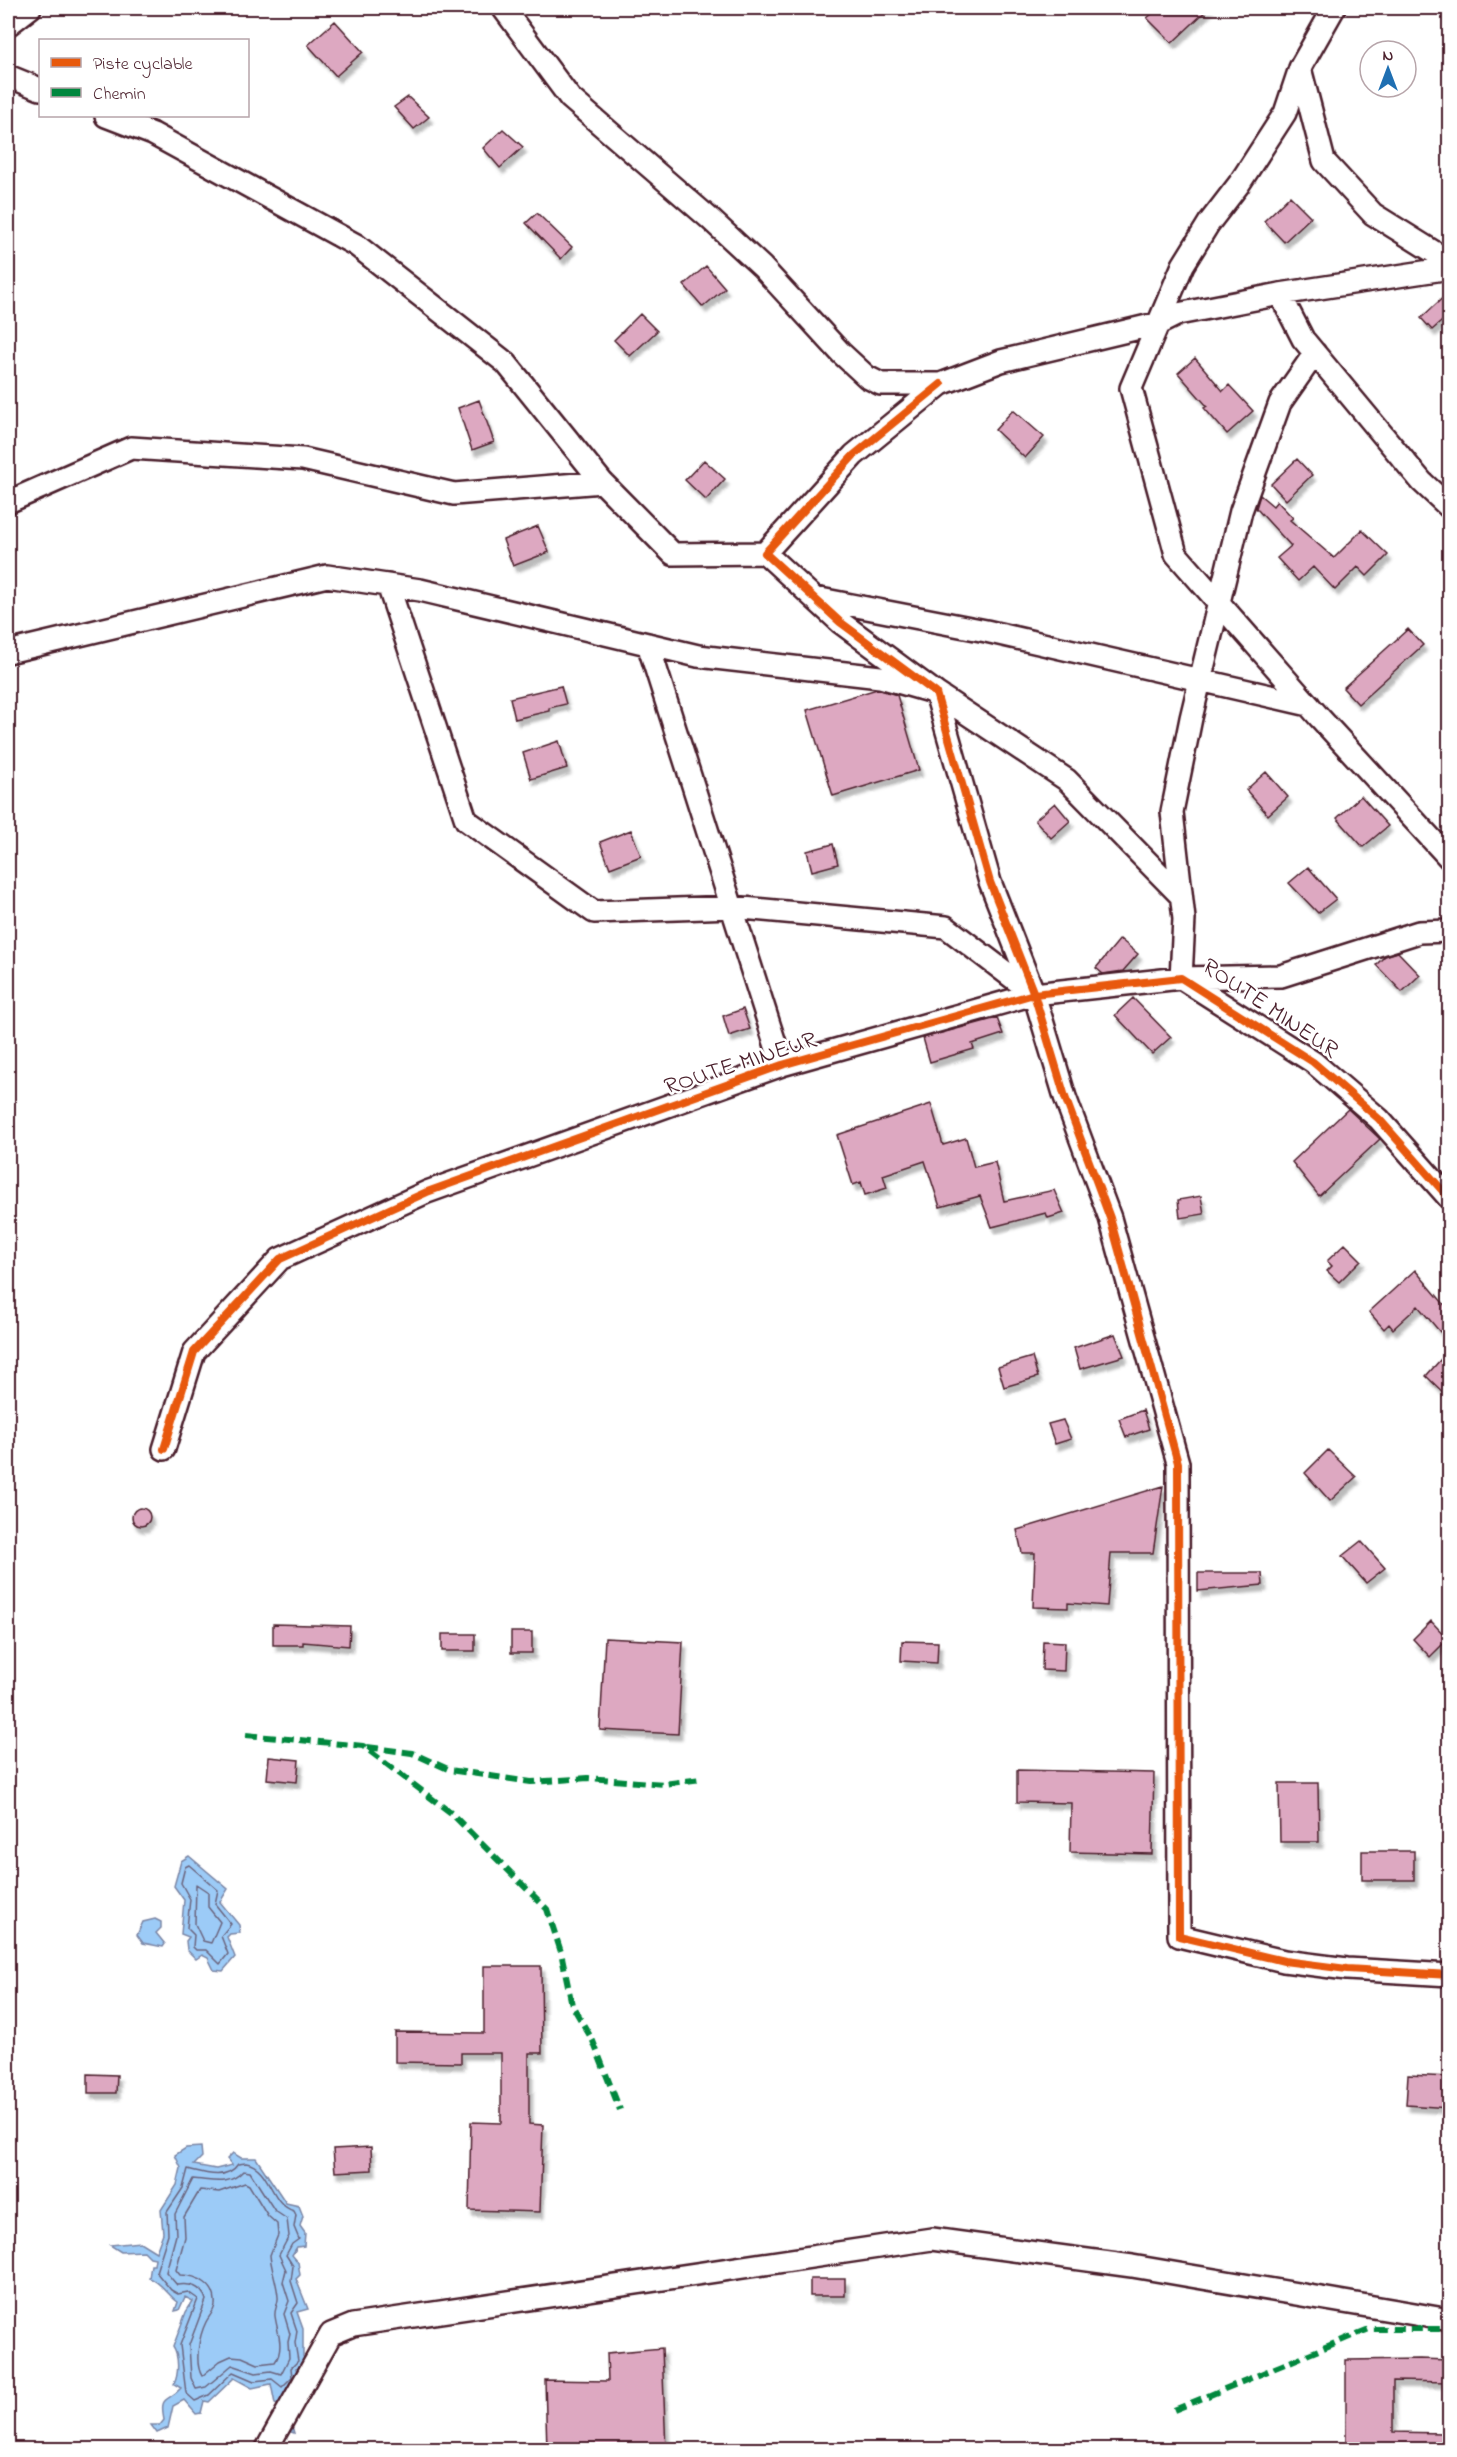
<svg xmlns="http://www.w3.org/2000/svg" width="1457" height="2457" font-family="'Indie Flower',sans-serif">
<defs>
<filter id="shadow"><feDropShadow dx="3.5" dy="6" stdDeviation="1.5" flood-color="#0004"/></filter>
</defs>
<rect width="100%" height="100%" fill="#fff"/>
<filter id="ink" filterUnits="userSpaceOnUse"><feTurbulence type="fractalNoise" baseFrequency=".0167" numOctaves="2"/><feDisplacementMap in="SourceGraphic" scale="12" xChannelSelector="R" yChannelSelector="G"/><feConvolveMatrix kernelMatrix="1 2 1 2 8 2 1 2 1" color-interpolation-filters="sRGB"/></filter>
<g filter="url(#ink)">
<path fill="#9ccbf7" stroke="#7b86a5" stroke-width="1.5" d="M189,1856L228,1889L220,1902L239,1925L240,1933L230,1934L227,1937L235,1957L223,1971L214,1970L208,1958L202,1955L196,1959L187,1950L186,1941L189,1937L181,1934L184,1900L174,1886L181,1861Z
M155,1919L161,1922V1928L156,1933L165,1944L163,1947L143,1943L137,1935L143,1922Z
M201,2147L202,2157L194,2165L216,2169L232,2165L227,2159L233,2153L241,2158H256L286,2203L299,2206L303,2216L300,2226L305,2233L304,2246L297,2247L292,2255L298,2262L300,2275L296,2279L308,2309L297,2312L303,2329V2356L310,2369H296L304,2381L296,2382L283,2395L294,2433L288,2431L278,2405L275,2404L271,2384L252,2388L234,2378L209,2402L204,2401L201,2413L196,2414L184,2400L173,2406L168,2428L157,2433L151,2425H160L164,2420C159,2394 168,2403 181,2388L174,2384C179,2374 179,2356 173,2347L186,2312L193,2301L185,2297L179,2310L175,2311L178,2302C168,2295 160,2281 149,2278L151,2265H154L155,2258L150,2257L144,2251L121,2252L110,2245L140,2242L156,2252L163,2233L161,2210L177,2185L181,2168L175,2155L186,2148Z"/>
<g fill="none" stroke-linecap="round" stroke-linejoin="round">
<path stroke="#6b647d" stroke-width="1.5" d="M189,1865L218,1890L215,1904L231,1924L221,1936L228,1954L220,1964L206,1950H196L193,1947L194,1935L187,1928L190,1899L181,1883L185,1867Z
M196,1884L208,1892V1907L220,1922L211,1943L203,1941L195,1924Z
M246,2163C271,2167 270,2205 294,2211L296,2215L294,2227L299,2239L292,2244L286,2255L293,2266L291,2281L298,2303L291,2313L297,2331L295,2343L298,2361L291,2368L292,2377L282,2387L272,2379L254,2381L233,2372L209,2395L195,2401L186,2393L180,2345L198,2299L188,2292L178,2294L171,2290L156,2272L168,2234L167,2212L183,2188L188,2169C204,2173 227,2181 238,2164Z
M243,2171L250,2172L275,2211L287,2219L289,2236L279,2255L286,2270L283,2282L289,2301L284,2314L290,2334L288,2342L289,2358L281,2374L271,2371L256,2373L232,2365L206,2387L196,2389L191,2378L189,2345L206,2300C202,2286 189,2283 177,2285L166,2272L176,2235L175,2214L193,2179C211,2180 229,2187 243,2171Z
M245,2183L249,2185L268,2216L277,2224L278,2235L270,2255C271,2269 277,2282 278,2297C279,2303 274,2309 275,2316C277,2331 285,2348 275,2362L258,2364L242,2357L231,2356L220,2361L202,2376C194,2363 199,2336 206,2322C209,2316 214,2312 215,2305C217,2285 197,2275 180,2275L176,2270L185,2237L184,2217L200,2190L219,2192Z"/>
</g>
<path fill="#dda8c1" stroke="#4a1f2b" stroke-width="1.5" filter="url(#shadow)" d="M1159,8H1209L1172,43L1147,18Z
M335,21L363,52L336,76L308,45Z
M408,97L429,117L414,129L394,107Z
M503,129L523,147L500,168L483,148Z
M1290,196L1311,217L1284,242L1264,221Z
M537,213L572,247L561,259L526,223Z
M706,266L725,288L703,307L684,285Z
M1449,292V315L1432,330L1421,318Z
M640,314L657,331L630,356L614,340Z
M1195,358L1223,391L1229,385L1253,411L1227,434L1204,408L1207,406L1178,373Z
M479,400L494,442L472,450L458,408Z
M1013,410L1044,437L1025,458L995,430Z
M1297,459L1312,475L1286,500L1271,484Z
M704,460L725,479L706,500L685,480Z
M1260,495L1273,506L1277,501L1293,518L1290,520L1334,558L1362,530L1388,555L1367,576L1358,567L1335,590L1313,567L1298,581L1277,558L1291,546L1256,508Z
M538,526L549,552L513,566L503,540Z
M1408,629L1423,645L1358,704L1343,688Z
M561,686L566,704L549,708V711L515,719L510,698Z
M877,689L897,695L919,770L833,796L807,710Z
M559,741L567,768L531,779L523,753Z
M1266,772L1288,797L1268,815L1246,790Z
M1361,796L1388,826L1363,847L1337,818Z
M1055,803L1070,821L1051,838L1035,820Z
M631,830L641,856L610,868L600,842Z
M833,844L838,864L812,871L807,851Z
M1308,867L1336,899L1318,913L1289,883Z
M1120,939L1138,954L1123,971L1103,974L1096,968Z
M1398,952L1420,975L1402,992L1376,965L1385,956Z
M1133,998L1171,1037L1152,1054L1115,1015Z
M743,1009L750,1029L729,1036L723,1016Z
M997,1018L1003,1034L972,1044L974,1049L930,1062L923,1038Z
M931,1104L943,1145L966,1138L974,1167L995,1162L1004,1201L1054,1190L1064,1213L1048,1218L1046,1213L992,1227L980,1196L940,1207L925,1161L883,1175L887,1188L865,1195L861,1182L853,1185L837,1135Z
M1348,1109L1380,1139L1319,1196L1292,1162Z
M1201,1196L1204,1214L1180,1218L1178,1200Z
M1345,1244L1361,1260L1339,1282L1327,1271L1332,1266L1327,1261Z
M1415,1270L1449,1310V1324L1440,1332L1418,1306L1393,1329L1389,1324L1384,1329L1369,1312Z
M1115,1334L1124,1356L1080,1369L1074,1348Z
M1449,1350V1398L1426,1376Z
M1032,1357L1038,1377L1004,1387L998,1367Z
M1143,1410L1149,1429L1126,1437L1119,1419Z
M1063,1420L1071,1439L1055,1444L1048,1424Z
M1328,1450L1356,1477L1330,1501L1305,1473Z
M1163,1486L1153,1553H1111L1107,1606L1068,1603V1608L1033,1607L1035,1553H1022L1017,1530Z
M132 1517a9 9 0 1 1 18 0a9 9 0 1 1-18 0Z
M1361,1541L1385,1568L1366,1583L1342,1556Z
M1198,1573H1262L1263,1585L1198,1591Z
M1431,1621L1448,1639L1430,1657L1413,1639Z
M273,1624L350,1626L349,1646L303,1642V1645H273Z
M511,1632H532V1653H511Z
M442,1634H475V1651H442Z
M605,1638L683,1642L678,1734L600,1730Z
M902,1641L938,1642L937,1663L901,1661Z
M1043,1641L1065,1642L1064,1671L1042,1670Z
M269,1757L299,1760L297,1782L267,1779Z
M1017,1770L1154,1773L1152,1854L1070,1852L1071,1803L1017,1802Z
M1279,1783H1318L1319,1842H1280Z
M1362,1851H1414V1880H1362Z
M484,1966H541L542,2053H529V2124L543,2125L540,2212L469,2210L471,2122L501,2123V2053H461V2063L395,2062V2032L484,2033Z
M88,2074L117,2075L116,2093H88Z
M1408,2075L1449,2077V2108L1406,2105Z
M371,2147L372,2170L335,2172L333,2149Z
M810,2279H845V2296H810Z
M662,2348L666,2450H547L545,2380L608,2381L607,2353Z
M1420,2359L1449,2360V2382L1393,2381V2432L1443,2433V2450L1346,2449V2360Z"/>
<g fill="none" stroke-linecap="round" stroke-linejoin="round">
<defs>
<path id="minor" d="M503,8L570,98L709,218L762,267L841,353L867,377L881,384H941L1001,361L1160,323L1178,314L1280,294L1450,268
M1334,8L1300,68L1324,161L1373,214L1450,262
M8,25L30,8
M1300,68L1285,113L1239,184L1209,223L1183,265L1131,388L1176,554L1320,718L1450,859
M8,76L40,89
M106,116L153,134L356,245L506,363L602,482L673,554L765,553
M1280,294L1303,339L1422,482L1450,508
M1315,353L1280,403L1241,511L1191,718L1172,812L1184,919L1181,978L1281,976L1419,932L1450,931
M941,384L854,455L765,553L840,622L936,693L990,882L1034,994L1065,1097L1110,1218L1178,1463L1179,1936L1284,1961L1347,1969L1450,1975
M8,502L131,448L303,459L454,494L602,482
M388,585L466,820L594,912L732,907L946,927L1034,994
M815,598L986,631L1309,705
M648,644L782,1065
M8,652L327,576L420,590L698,656L880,677L936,693L1067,780L1181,896
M164,1449L194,1352L280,1259L427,1192L782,1065L1034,994L1181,978L1313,1062L1379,1119L1450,1199
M266,2450L331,2334L353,2325L932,2239L1132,2266L1450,2320"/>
</defs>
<use href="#minor" stroke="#4a1f2b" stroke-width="26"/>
<use href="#minor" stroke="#fff" stroke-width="21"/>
<path stroke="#00873e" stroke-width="6" stroke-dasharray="12 6" stroke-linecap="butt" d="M246,1735L363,1746L451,1813L547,1909L561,1952L572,2005L593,2041L620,2110
M367,1747L412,1753L450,1770L531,1782L588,1778L664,1784L701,1779
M1174,2410L1369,2329H1450"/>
<defs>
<path id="cycleway" d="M941,384L854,455L765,553L840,622L936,693L990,882L1034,994L1065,1097L1110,1218L1178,1463L1179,1936L1284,1961L1347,1969L1450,1975
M164,1449L194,1352L280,1259L427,1192L782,1065L1034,994L1181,978L1313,1062L1379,1119L1450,1199"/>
</defs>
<use href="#cycleway" stroke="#fff" stroke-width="11"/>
<use href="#cycleway" stroke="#e8590c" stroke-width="8"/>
</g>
</g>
<g text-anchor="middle" stroke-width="5" stroke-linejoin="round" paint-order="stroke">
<g font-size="24" fill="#4a1f2b" stroke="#fff">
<text transform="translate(1271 1007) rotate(34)" y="8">ROUTE MINEUR</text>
<text transform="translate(740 1062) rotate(-18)" y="8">ROUTE MINEUR</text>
</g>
</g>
<rect width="1457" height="2457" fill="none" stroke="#fff" stroke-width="30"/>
<rect x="15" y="15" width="1427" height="2427" fill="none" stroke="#4a1f2b" stroke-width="2" filter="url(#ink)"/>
<rect x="39" y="39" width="210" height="78" fill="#ffffff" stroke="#b7a5aa" stroke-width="1.5"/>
<rect x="51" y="58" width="30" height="9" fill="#e8590c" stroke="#b7a5aa" stroke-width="1.5"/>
<text x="93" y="69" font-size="18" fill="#4a1f2b">Piste cyclable</text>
<rect x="51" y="88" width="30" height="9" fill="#00873e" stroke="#b7a5aa" stroke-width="1.5"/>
<text x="93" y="99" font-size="18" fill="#4a1f2b">Chemin</text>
<g transform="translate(1388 69)"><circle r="28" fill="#ffffff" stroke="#b7a5aa" stroke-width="1.5"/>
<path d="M0-4.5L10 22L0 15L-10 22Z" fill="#1f6fb2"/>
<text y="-9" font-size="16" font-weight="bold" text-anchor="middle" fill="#4a1f2b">N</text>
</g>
</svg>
